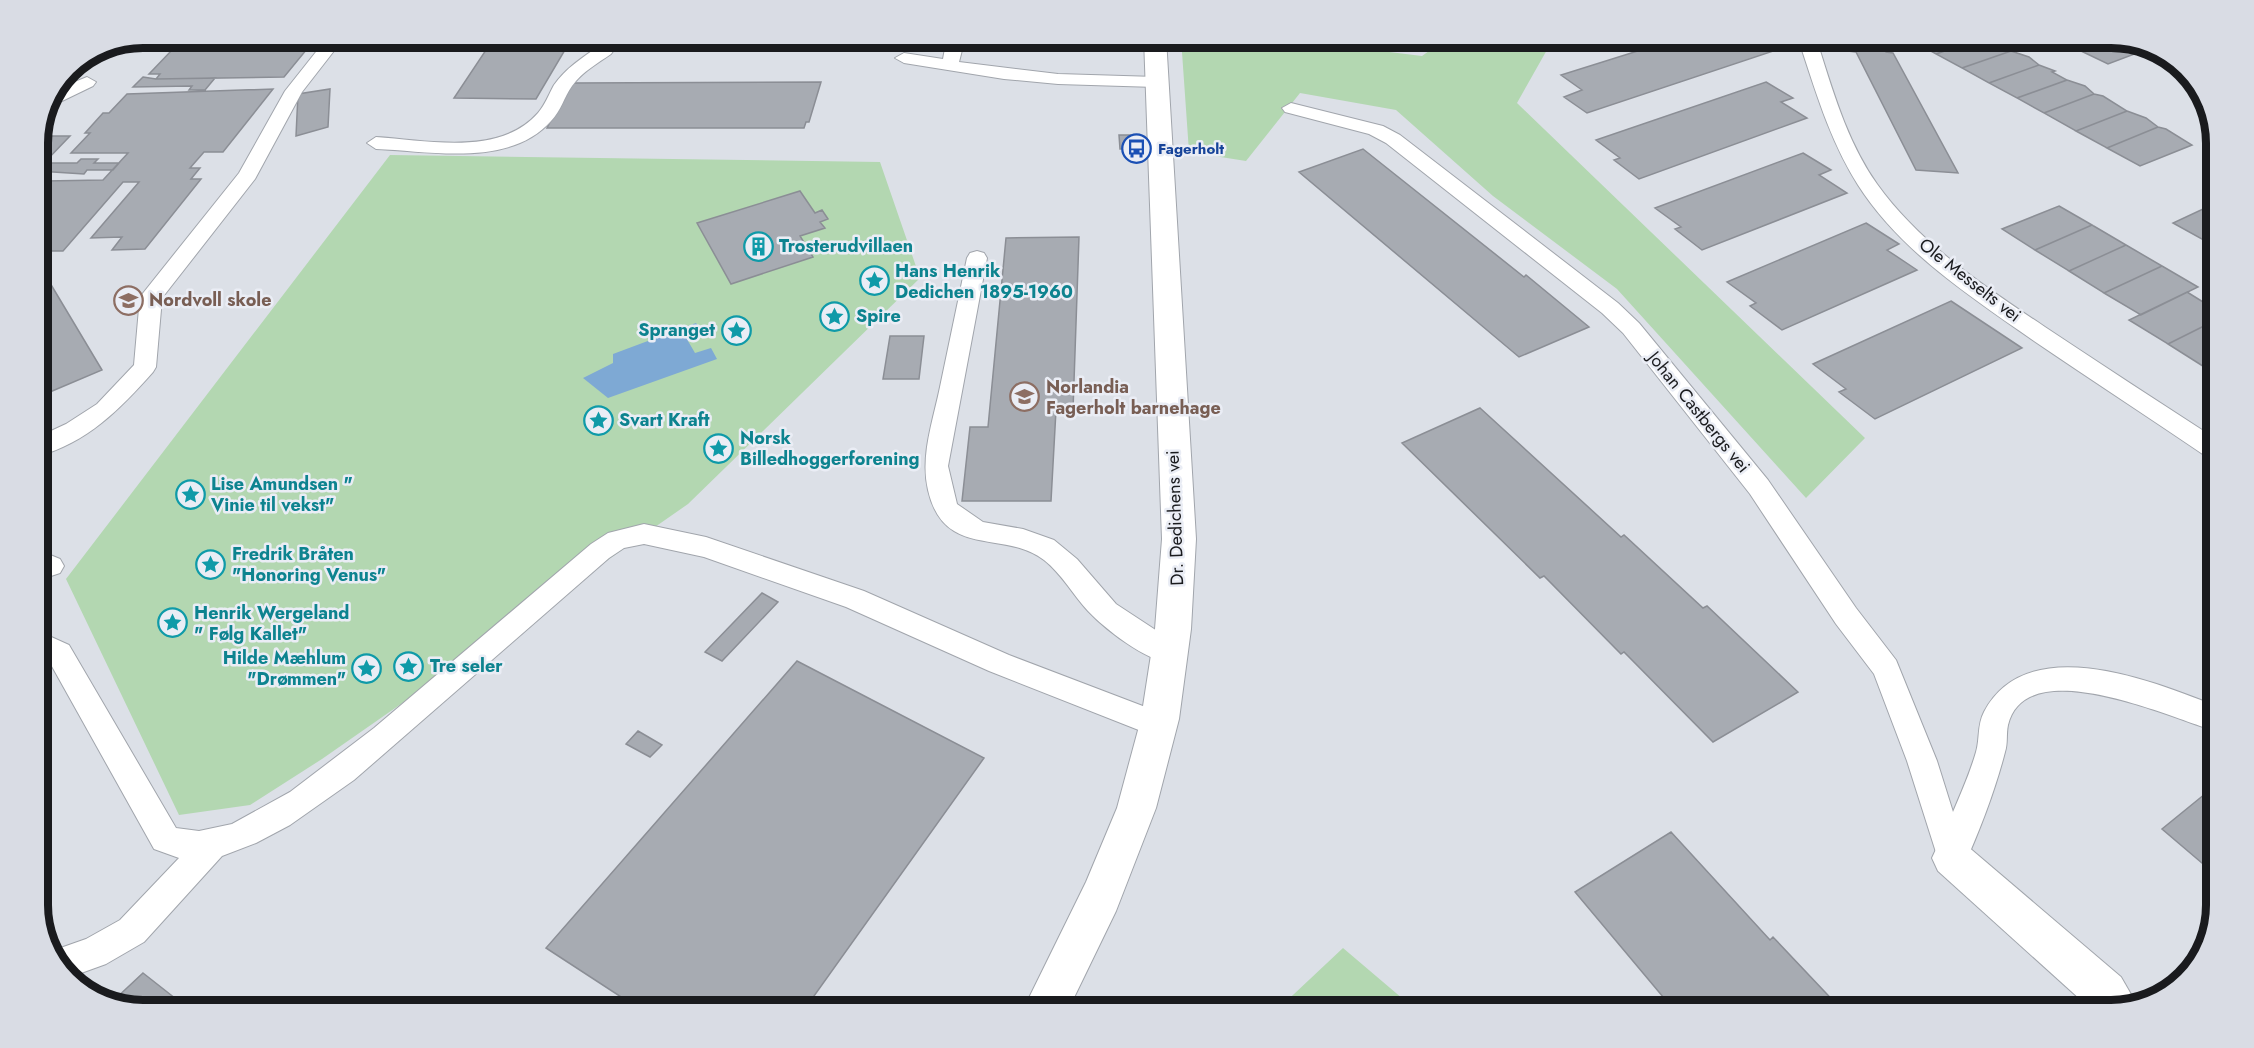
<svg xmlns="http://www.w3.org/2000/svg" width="2254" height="1048" font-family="Jost,sans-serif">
<rect width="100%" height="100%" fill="#dce0e7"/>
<path fill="#b3d7b1" d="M1181,38H1275L1422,56L1447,38H1563L1552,41L1517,103L1865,438L1806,498L1617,289L1493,196L1396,110L1300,93L1246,161L1189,152Z
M390,155L880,162L920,278L688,504L322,759L250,805L179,815L66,579Z
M1343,948L1416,1010H1277Z"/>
<path fill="#7ea9d4" d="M696,323L704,335L688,341L695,353L711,348L717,359L608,398L583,378L613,363V354Z"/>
<path fill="#a7abb2" stroke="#8b8e95" stroke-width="1.5" d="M143,38H249L239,50L252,49L262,38H316L284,77L156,79L160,74H149L172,50L182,51L185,47L122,42Z
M494,38H572L536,99L454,98Z
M782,38H910L909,42L781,41Z
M1679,38H1765L1782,48L1587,113L1564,97L1582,90L1561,75Z
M1843,38H1879L1886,52L1893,53L1958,173L1916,170L1856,52L1848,51Z
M1915,38H1983L1936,54L1909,39Z
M1983,38H1990L2011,51L1962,68L1936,54Z
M2055,38H2111L2079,50Z
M2111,38L2152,46L2153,47L2108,64L2079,50Z
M2011,51L2029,57L2039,65L1989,83L1962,68Z
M2039,65L2055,71L2052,72L2067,80L2017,98L1989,83Z
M143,77L156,79L215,78L205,90H189L192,86L133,87Z
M2067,80L2085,86L2094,94L2044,113L2017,98Z
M821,82L809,122H806L804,128H547L570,83Z
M1766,82L1793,98L1781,102L1807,118L1639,179L1614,160L1620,158L1596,140Z
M273,89L223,152H204L190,168H200L191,179H201L145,249L112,250L122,237L91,238L139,182H123L63,251H38V189L45,181L103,180L128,153H71L90,133H85L103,113H109L127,94Z
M330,89L328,127L296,136L298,94Z
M2094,94L2103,96L2127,111L2076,131L2044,113Z
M2127,111L2146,118L2158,127L2107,148L2076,131Z
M2158,127L2166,129L2192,145L2140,166L2107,148Z
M1119,135H1131V149H1120Z
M38,136H70L44,163H77L81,159H98L94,163H119L113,170H87L84,174L38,171Z
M1363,149L1524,277L1526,275L1589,327L1519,357L1299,172Z
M1803,153L1831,170L1819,175L1847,193L1702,250L1675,229L1681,227L1655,208Z
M800,191L815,213L822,210L828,219L820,222L825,228L800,236L813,257L731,284L697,223Z
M2216,203V240L2209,243L2173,223Z
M2059,206L2092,225L2035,250L2002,229Z
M1866,223L1899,244L1887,250L1917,270L1782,330L1750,306L1756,303L1727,282Z
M2092,225L2126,245L2069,271L2035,250Z
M1079,237L1073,410H1056L1051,501H962L970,427H988L1006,238Z
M2126,245L2162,266L2104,293L2069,271Z
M2162,266L2198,287L2141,315L2104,293Z
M50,283L102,370L38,397V288Z
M2187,292L2216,310V320L2168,344L2129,320Z
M1951,301L2022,348L1875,419L1839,392L1846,389L1813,364Z
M2216,320V362L2206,368L2168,344Z
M890,336H924L919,379H883Z
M1480,408L1621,537L1624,535L1703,608L1707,606L1798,692L1713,742L1624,652L1621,654L1544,576L1540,578L1402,443Z
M762,593L778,602L722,661L705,652Z
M797,661L984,758L804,1010H641L546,948Z
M638,731L662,745L650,757L626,744Z
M2216,785V875L2162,829Z
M1671,832L1770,940L1773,937L1842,1010H1674L1575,892Z
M143,973L190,1010H143L100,1001L107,994L113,1001Z"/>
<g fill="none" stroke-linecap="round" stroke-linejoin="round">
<defs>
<path id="lane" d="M327,38H344L302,92L255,179L162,298L156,367L153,372C120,409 87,443 38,456V437L66,424L97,404L134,365L140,297L239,173L285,91Z
M947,38H965L959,62L1058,74L1156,77L1165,82L1156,87L1058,84L1004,79L904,63L895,58L904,53L943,59Z
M1798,38H1816C1832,88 1846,140 1877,184C1920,244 1985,287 2045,327C2102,365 2159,402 2216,439V460L2207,457C2150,418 2091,380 2034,341C1971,297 1900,251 1858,185C1829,139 1815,89 1798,38Z
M605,45L611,46L614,50L611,54C598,63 582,72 572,86C564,97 561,111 551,121C509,168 431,151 376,149L367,143L376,137C427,140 499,157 538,113C545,105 549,94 554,85C566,68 582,58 599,46Z
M87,77L96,82L93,86L62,101L53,102L60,88Z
M1291,103L1383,126L1400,135L1618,303L1639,323L1768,480L1856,608L1896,660L1937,761L1953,812C1961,793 1970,773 1976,752C1980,739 1977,725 1984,712C2027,630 2152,681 2216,706V731C2175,720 2026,650 2008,725C2006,734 2008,743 2005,752C1995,791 1979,832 1963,868L1952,873L1941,868L1907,761L1874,674L1836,624L1750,494L1623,333L1602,313L1386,143L1369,134L1285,112L1282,108Z
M977,251L984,253L987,258L948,466L957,504L983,522L1023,529L1054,540L1077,559L1116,604L1180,646L1184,654L1180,662C1156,670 1105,629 1088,611C1073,595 1062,574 1044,560C1004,529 944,560 928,490C920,456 933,421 940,387C949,344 958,301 967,258L970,253Z
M644,524L706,537L864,591L1009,655L1169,716L1174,725L1169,734L1159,738L989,671L846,607L704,557L644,544L624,548L609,558L354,780L290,825L256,843L222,856L144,942L106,964L70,977L59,969L52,951L86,939L120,920L179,858L154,849L49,661L38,655V631L69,645L176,828L199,831L232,824L290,792L374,728L591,544L608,533Z
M38,550L60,559L64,566L60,573L51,576L38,571Z"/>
<path id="street" d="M1952,839L1966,845L2121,977L2136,1003L2111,1010H2092L1938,871L1932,858L1938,845Z"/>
<path id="secondary" d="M1144,38H1166L1196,539L1191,629L1179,719L1156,808L1116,911L1068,1010H1023L1086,882L1117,808L1141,719L1155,629L1162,539Z"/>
</defs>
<use href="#lane" stroke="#a1a5ac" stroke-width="2"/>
<use href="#street" stroke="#a1a5ac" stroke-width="2"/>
<use href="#secondary" stroke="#a1a5ac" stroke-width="2"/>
<use href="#lane" fill="#fff" fill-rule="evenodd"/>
<use href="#street" fill="#fff" fill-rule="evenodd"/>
<use href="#secondary" fill="#fff" fill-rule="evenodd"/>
</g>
<defs>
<symbol id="bus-ring" viewBox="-11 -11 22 22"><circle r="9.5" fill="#eaedf5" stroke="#1a4fb4" stroke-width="1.5"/><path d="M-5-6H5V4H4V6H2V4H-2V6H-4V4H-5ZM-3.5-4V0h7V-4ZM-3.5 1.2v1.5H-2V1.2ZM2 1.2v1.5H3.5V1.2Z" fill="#1a4fb4"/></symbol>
<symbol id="building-ring" viewBox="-11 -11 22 22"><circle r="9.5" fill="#eaedf5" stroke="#0f9aa8" stroke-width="1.5"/><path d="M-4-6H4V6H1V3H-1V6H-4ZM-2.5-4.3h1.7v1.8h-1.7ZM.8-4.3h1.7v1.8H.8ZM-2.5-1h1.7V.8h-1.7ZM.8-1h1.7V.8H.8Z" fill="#0f9aa8"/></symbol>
<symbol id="sight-ring" viewBox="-11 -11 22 22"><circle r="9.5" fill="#eaedf5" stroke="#0f9aa8" stroke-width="1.5"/><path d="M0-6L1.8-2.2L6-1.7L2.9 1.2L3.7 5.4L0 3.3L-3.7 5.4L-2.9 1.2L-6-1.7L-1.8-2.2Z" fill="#0f9aa8"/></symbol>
<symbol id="school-ring" viewBox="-11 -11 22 22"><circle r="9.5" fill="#eaedf5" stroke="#8d6e63" stroke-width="1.5"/><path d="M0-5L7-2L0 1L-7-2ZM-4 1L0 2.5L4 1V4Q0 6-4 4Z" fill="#8d6e63"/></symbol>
</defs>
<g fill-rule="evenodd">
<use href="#bus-ring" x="1120" y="132" width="33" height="33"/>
<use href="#building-ring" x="742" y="230" width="33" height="33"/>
<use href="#sight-ring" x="858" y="264" width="33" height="33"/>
<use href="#school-ring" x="112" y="284" width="33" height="33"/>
<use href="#sight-ring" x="818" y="300" width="33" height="33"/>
<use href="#sight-ring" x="720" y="314" width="33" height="33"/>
<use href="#school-ring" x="1008" y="380" width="33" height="33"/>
<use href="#sight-ring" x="582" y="404" width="33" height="33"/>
<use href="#sight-ring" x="702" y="432" width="33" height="33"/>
<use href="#sight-ring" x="174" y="478" width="33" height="33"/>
<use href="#sight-ring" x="194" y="548" width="33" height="33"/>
<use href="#sight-ring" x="156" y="606" width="33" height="33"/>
<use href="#sight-ring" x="392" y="650" width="33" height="33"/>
<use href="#sight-ring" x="350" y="652" width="33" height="33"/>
</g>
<g text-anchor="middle" stroke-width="5" stroke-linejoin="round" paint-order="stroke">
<g font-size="15" font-weight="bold" fill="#164399" stroke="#eaedf5" text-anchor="start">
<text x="1158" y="154">Fagerholt</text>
</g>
<g font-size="18" font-weight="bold" fill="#0d838f" stroke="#eaedf5" text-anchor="start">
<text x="779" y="252">Trosterudvillaen</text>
<text x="895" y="277">Hans Henrik<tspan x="895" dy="21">Dedichen 1895-1960</tspan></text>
<text x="856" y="322">Spire</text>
<text x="715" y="336" text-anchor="end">Spranget</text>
<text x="619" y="426">Svart Kraft</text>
<text x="740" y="444">Norsk<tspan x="740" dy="21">Billedhoggerforening</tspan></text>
<text x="211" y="490">Lise Amundsen "<tspan x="211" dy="21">Vinie til vekst"</tspan></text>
<text x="232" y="560">Fredrik Bråten<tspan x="232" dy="21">"Honoring Venus"</tspan></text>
<text x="194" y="619">Henrik Wergeland<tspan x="194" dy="21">" Følg Kallet"</tspan></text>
<text x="346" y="664" text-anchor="end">Hilde Mæhlum<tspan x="346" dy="21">"Drømmen"</tspan></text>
<text x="430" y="672">Tre seler</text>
</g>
<g font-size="18" fill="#1a1b1e" stroke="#eaedf5">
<text transform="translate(1970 280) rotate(38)" y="6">Ole Messelts vei</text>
<text transform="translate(1699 412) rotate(51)" y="6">Johan Castbergs vei</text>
<text transform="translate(1175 518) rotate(-92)" y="6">Dr. Dedichens vei</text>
</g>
<g font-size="18" font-weight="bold" fill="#785e54" stroke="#eaedf5" text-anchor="start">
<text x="149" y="306">Nordvoll skole</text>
<text x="1046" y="393">Norlandia<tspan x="1046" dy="21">Fagerholt barnehage</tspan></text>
</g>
</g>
<path d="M0 0H2254V1048H0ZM143 48H2111A95 95 0 0 1 2206 143V905A95 95 0 0 1 2111 1000H143A95 95 0 0 1 48 905V143A95 95 0 0 1 143 48Z" fill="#d9dce4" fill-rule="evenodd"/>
<path fill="none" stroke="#1a1b1e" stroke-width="8" d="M143 48H2111A95 95 0 0 1 2206 143V905A95 95 0 0 1 2111 1000H143A95 95 0 0 1 48 905V143A95 95 0 0 1 143 48Z"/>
</svg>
